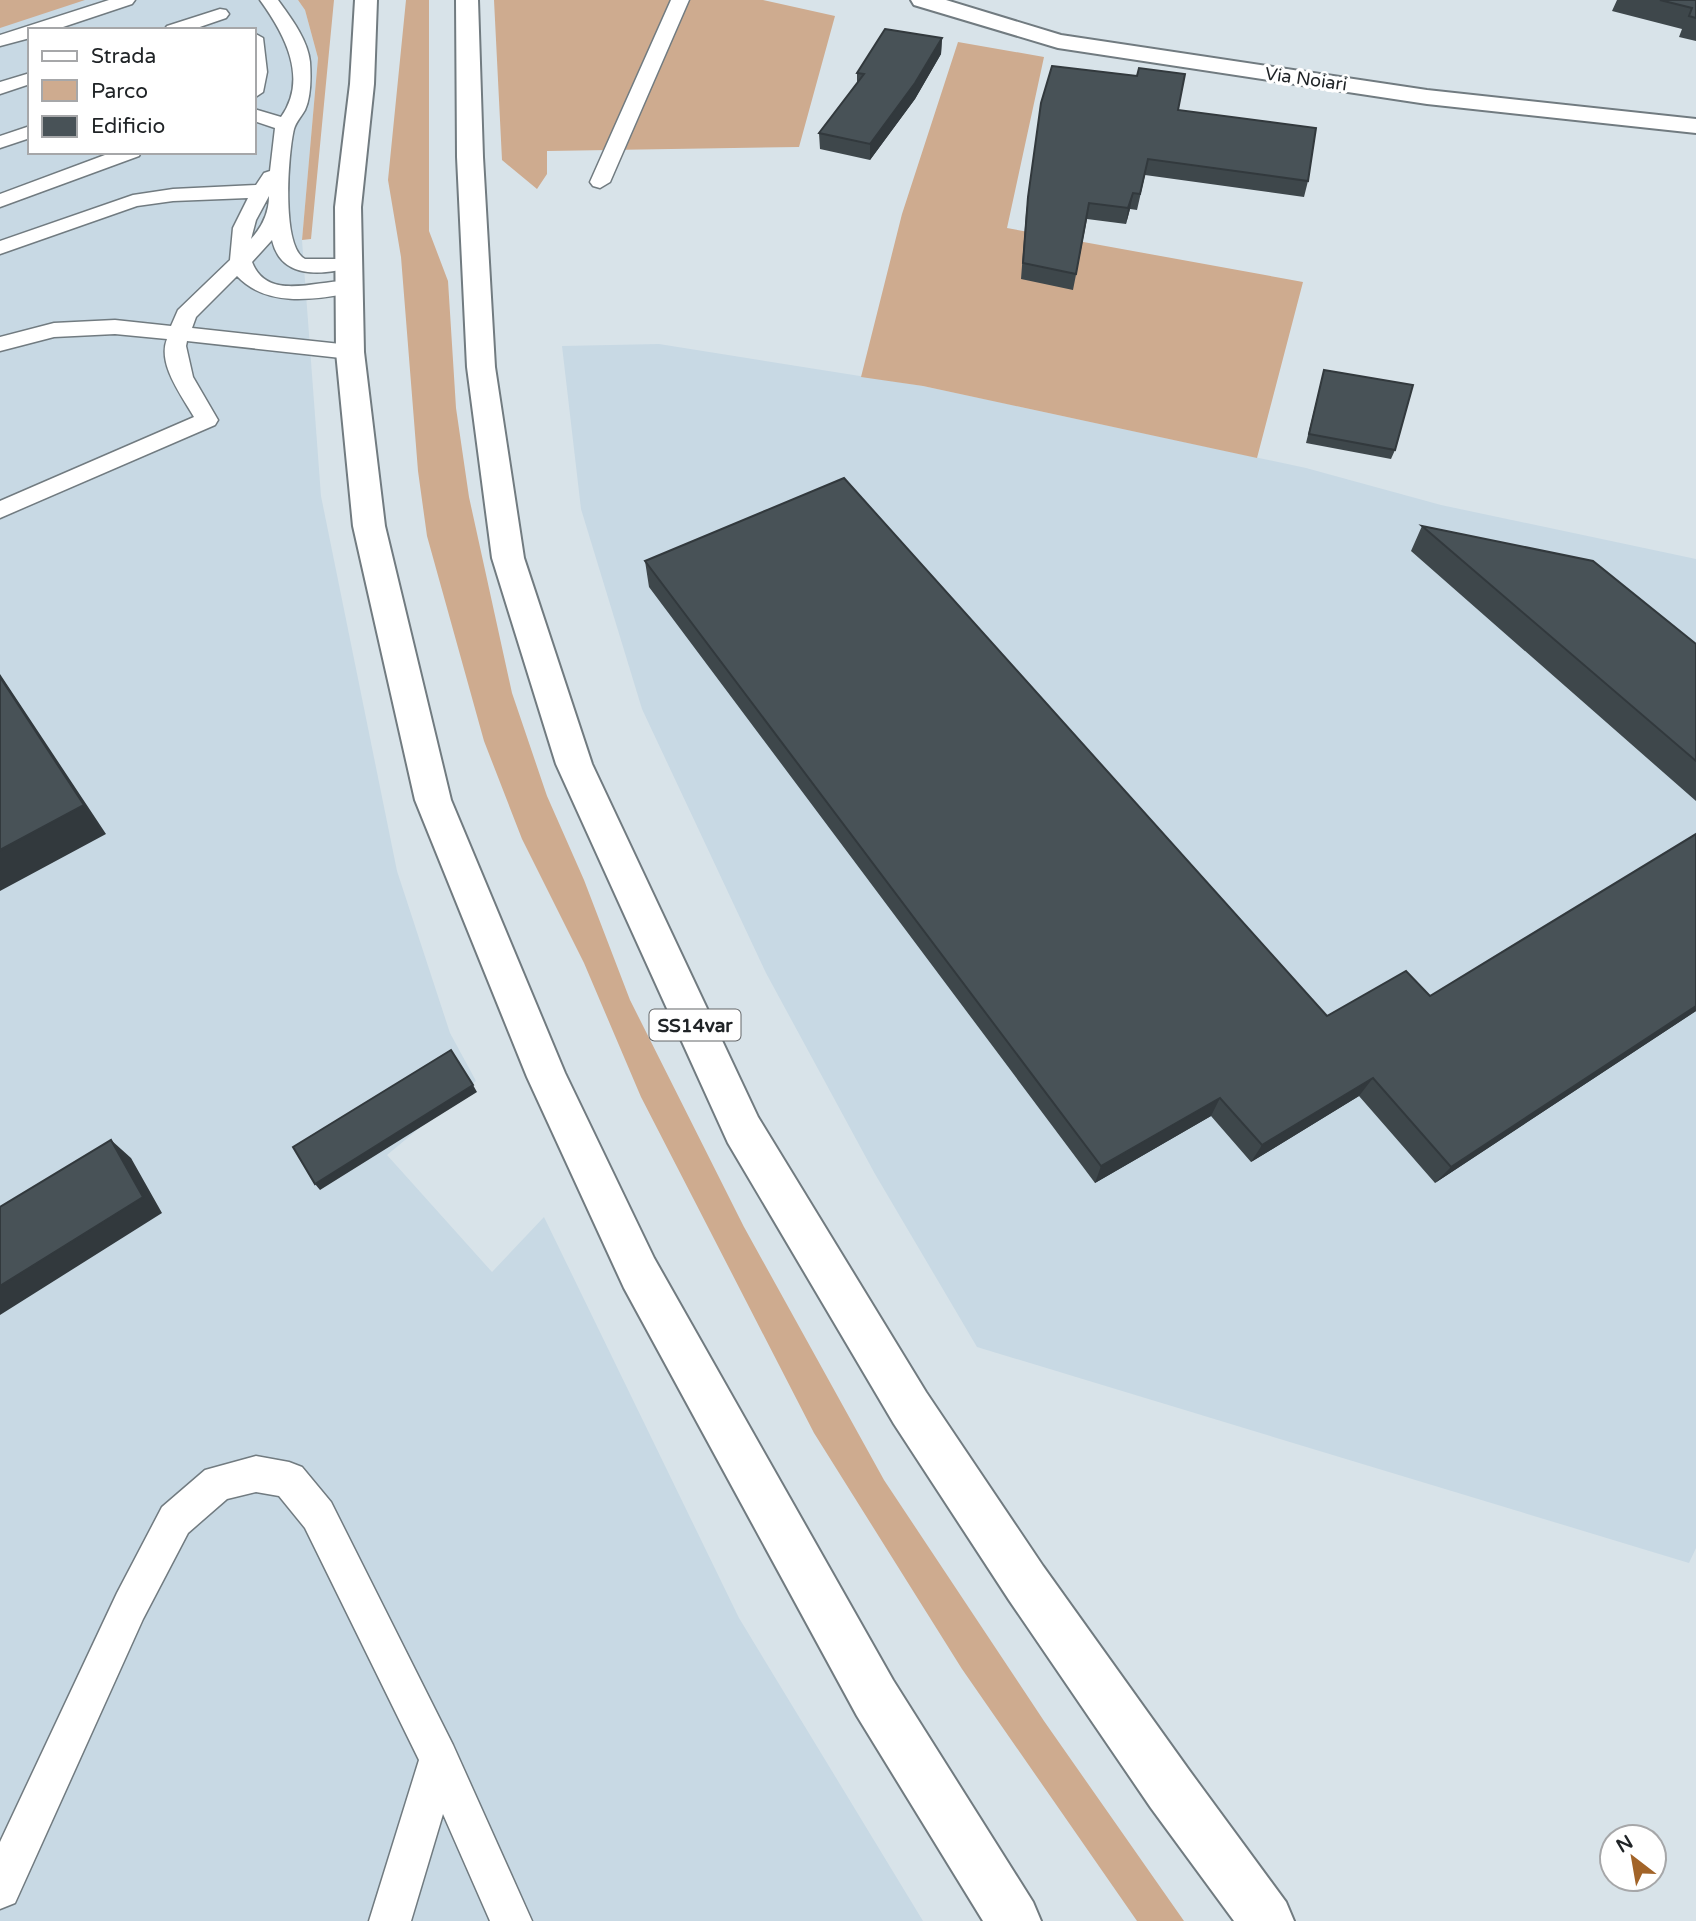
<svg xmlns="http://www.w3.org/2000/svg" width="1696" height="1921" font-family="'Varela Round',sans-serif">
<rect width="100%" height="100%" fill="#d8e3e9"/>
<path fill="#c8d9e4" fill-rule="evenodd" d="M0,0H298L305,10L318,58L302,240L321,496L397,871L450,1033L476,1081L387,1155L492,1272L544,1217L739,1618L923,1921H0ZM30,30H254V152H30Z
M659,344L923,386L1306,468L1441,505L1696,559V1548L1689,1563L977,1347L875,1174L766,973L642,709L581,509L562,346Z"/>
<path fill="#ceab8f" d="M0,0H85L0,28Z
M298,0H334L311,239L302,240L318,58L305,10Z
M406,0H429V231L448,281L456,408L469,497L512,693L547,796L584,880L630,1000L744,1227L884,1480L1044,1721L1184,1921H1137L962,1669L814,1433L641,1097L584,963L522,839L484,741L427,536L418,471L401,257L388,180Z
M494,0H763L835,16L799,147L547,151V174L537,189L502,160Z
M958,42L1044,57L1007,228L1303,282L1257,458L923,386L861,377L902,214Z"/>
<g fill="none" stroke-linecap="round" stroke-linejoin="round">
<defs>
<path id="lane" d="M109,0H135L132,4L54,30H30V38L0,46V35Z
M260,0H278C291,18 308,40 310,62C311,77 311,97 305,110C301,117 296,122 294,129C288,154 281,247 305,259H354L357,263L354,267C322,275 281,280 272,240L252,262C269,306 326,275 357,282L361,287L357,292L350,293C313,300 266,307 237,276L196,317L192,328L350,345L358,347L361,352L358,357L350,359L187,341L186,346L193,377L218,420L215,425L0,518V501L194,417C182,396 157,364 167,339L115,334L54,337L0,351V337L54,323L115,320L171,326L178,310L230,260L233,228L248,198L173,201L137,206L0,254V241L133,195L173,189L256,185L264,173L270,171L275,128L254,121V109L281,117C309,78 284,33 260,0ZM269,196C269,213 262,227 251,239L256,220Z
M671,0H689L610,182L600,188L593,186L590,182Z
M220,9L226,10L229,14L226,18L191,30H164L167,26Z
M254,33L263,38L267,72L263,92L254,98Z
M30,73V84L0,94V82Z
M30,126V138L0,148V136Z
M113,152H141L139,156L0,207V194Z
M256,1456L289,1462L302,1467L331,1502L453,1745L532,1921H490L443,1814L411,1921H369L419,1760L305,1528L279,1496L256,1492L227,1499L188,1533L143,1619L15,1903L0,1909V1842L117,1593L162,1507L205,1470Z"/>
<path id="street" d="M355,0H377L374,84L361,207L364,352L385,526L451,800L565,1073L654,1258L893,1680L1033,1902L1041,1921H983L857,1716L624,1288L527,1077L415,800L353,526L336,352L335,207L350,84Z"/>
<path id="secondary" d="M911,0H946L1061,35L1427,90L1696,119V133L1427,104L1058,48L914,5Z"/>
<path id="highway" d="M456,0H478L483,157L495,367L524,558L592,764L758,1117L926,1392L1043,1566L1189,1770L1286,1902L1294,1921H1234L1151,1808L1009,1600L894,1424L728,1143L556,764L492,558L467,367L457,157Z"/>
</defs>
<use href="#lane" stroke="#717b80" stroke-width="3"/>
<use href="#street" stroke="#717b80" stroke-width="4"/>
<use href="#secondary" stroke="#717b80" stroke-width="4"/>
<use href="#highway" stroke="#717b80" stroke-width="4"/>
<use href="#lane" fill="#fff" fill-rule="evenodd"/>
<use href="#street" fill="#fff" fill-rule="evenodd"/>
<use href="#secondary" fill="#fff" fill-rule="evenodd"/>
<use href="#highway" fill="#fff" fill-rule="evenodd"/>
</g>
<path fill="#3e474b" d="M1617,0H1696V41L1679,37L1682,29L1612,11Z
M942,38L941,54L915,99L870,160L820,149L819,133L857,83V73Z
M1041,103L1178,110L1308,181L1304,197L1145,175L1137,210L1130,209L1126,224L1087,219L1073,290L1021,279L1026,213Z
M1324,370L1395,450L1391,459L1306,443Z
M1422,526L1696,644V801L1411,551Z
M645,561L1327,1016L1430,996L1696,1011L1435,1183L1359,1096L1251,1162L1211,1116L1095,1183L649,587Z"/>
<path fill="#32393d" d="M942,38L941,54L915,99L870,160V144Z
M1133,193L1130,209L1126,224L1128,208Z
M0,674L106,834L0,891Z
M1696,1006V1011L1435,1183L1451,1167Z
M1373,1078L1359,1096L1251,1162L1262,1145Z
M473,1085L477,1092L320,1190L315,1184Z
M1220,1098L1211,1116L1095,1183L1101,1166Z
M111,1140L131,1158L162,1213L0,1315V1286Z"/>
<path fill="#485257" stroke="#32393d" stroke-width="2" d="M1660,0H1696V18L1689,16L1692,8Z
M885,29L942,38L915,83L870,144L819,133L864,74L857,73Z
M1052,66L1137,76L1139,68L1185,74L1178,110L1316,128L1308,181L1148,159L1140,194L1133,193L1128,208L1089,203L1076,274L1023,263L1028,197L1041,103Z
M1324,370L1413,385L1395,450L1309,434Z
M844,478L1327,1016L1406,971L1430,996L1696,834V1006L1451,1167L1373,1078L1262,1145L1220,1098L1101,1166L645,561Z
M1422,526L1593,561L1696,644V761Z
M0,677L84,805L0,850Z
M451,1050L473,1085L315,1184L293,1147Z
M111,1140L143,1197L0,1286V1207Z"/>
<g text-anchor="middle" stroke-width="7" stroke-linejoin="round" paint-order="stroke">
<g font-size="18" fill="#202427" stroke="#fff">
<text transform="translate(1306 79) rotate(8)" y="6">Via Noiari</text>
</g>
<rect fill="#fff" stroke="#636668" stroke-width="2" x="649.5" y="1009.5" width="91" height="31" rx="5"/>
<g font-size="19" font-weight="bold" fill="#202427">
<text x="695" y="1032">SS14var</text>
</g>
</g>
<rect x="28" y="28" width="228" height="126" fill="#ffffff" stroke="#a6a7a9" stroke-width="2"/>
<rect x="42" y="51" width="35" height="10" fill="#ffffff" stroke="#a6a7a9" stroke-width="2"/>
<text x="91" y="63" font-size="21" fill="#202427">Strada</text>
<rect x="42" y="80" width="35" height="21" fill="#ceab8f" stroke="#a6a7a9" stroke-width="2"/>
<text x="91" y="98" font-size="21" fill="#202427">Parco</text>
<rect x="42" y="116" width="35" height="21" fill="#485257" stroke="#a6a7a9" stroke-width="2"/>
<text x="91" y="133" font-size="21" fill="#202427">Edificio</text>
<g transform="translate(1633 1858) rotate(329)"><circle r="33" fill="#ffffff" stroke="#a6a7a9" stroke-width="2"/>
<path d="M0-5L12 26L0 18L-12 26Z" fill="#a26429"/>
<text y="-10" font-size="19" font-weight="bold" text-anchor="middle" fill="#202427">N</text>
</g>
</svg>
